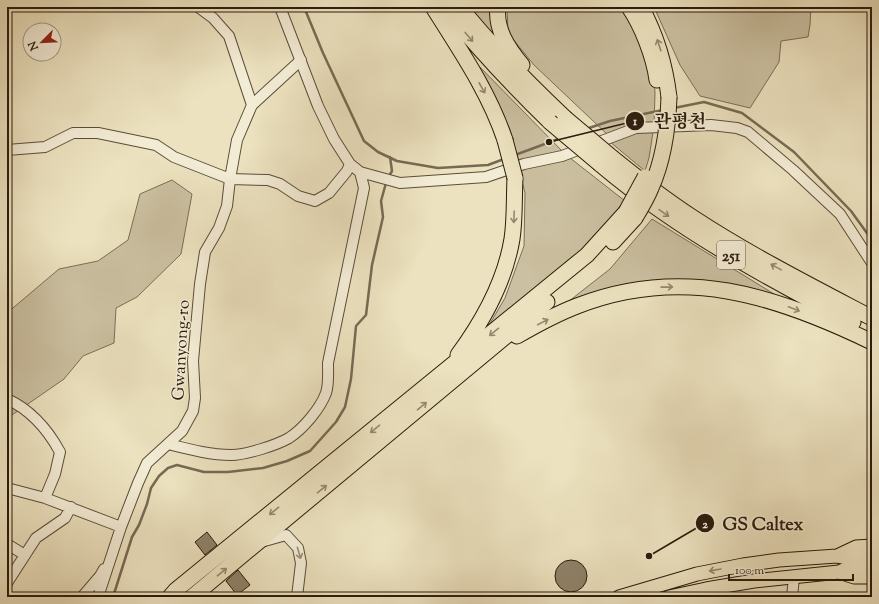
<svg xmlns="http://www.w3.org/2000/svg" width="879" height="604" font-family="'Sorts Mill Goudy','Noto Serif KR',serif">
<rect width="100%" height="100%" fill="#ece2bf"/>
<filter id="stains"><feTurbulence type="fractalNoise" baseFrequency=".005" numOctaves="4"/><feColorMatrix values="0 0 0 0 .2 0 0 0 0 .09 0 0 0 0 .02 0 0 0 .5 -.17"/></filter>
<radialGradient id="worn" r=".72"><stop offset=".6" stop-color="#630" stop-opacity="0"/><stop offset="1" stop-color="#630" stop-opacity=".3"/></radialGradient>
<path fill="#cbc0a1" stroke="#7b6e56" d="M470,7H492L491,11L493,35Z
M507,7H622C637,33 654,62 655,93C655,104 654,114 654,125L609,136L534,65L508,33Z
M654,7H811L810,25L808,37L781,41L779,62L750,108L700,96L680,65Z
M477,64L565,154L625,201L584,252L482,337L505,298L524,246L525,193L509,130Z
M636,131L653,132L649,158L645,171L609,141Z
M172,180L192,194L181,254L137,297L116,308L114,343L83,356L64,379L12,415L7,412V313L59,269L98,261L128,240L140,194Z
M652,219L779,297L728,285L564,305L610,269Z"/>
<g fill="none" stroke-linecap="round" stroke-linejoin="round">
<path stroke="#776a53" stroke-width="2.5" d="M304,7L323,53L364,141L378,152L397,161L438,168L488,165L504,159
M674,108L704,102L742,113L794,152L851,211L872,240
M586,129L610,121L663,110
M515,155L561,138
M389,176L392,171L390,157
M113,597L132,537L139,525L147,504L151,488L159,476L168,468L177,465L204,472H228L263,468L287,461L310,451L336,422L345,407L351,379L356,326L366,315L372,265L383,217L381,201L386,183"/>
</g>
<path fill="#8f8269" stroke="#2b1b0c" d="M207,532L217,545L205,555L195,542Z
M555 576a16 16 0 1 1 32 0a16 16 0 1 1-32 0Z
M238,570L250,585L237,595L226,581Z"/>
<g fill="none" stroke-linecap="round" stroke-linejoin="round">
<defs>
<path id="minor" d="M198,7L213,18L229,36L252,105
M7,150L45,147L73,133H98L156,145L174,157L230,179L268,180L280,184L298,196L315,201L329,193L347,171L350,164
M360,172L400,183L486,177L524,164L562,156L636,128L711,125L737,128L748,132L793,170L840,214L872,263
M7,399C31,410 48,430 60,452L55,474L45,498
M168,444C188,449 210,455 231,455C246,455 277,445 289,438C303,429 320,409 326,393C329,384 328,372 328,363L364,188L360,172L350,164L334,139L318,106L280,7
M7,488L45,498L121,527
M261,542L286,535L298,548L301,563L297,597
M7,544L25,555
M7,583L36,538L65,518L71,507
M82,597L100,576L104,569
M98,597L121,527L138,483L147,463L182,431L193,411L195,398L193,361L200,284L205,252L219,228L227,206L230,179L237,140L252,105L301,60
M792,597L794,577"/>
<path id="major" d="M837,556L856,547L872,546
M839,572L854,577H872
M619,597L697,574L743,565L779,560L837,556L855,559L872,558
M669,597L706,589L754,581L839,572L853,566L866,565"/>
<path id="highway" d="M433,7C460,50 489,92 505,140
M444,7C477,47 512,85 550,122
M460,7C492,47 528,83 565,118
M498,7C495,29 508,48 522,65
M629,7C642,26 654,57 657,80
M641,7C657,36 665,64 669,97
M609,155C636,177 663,198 692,217C750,255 811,286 872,318
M600,164C620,181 641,197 663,212C723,254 788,289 853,322
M613,242L635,218
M517,336C536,325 556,314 577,306C682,265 775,295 872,342
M458,355C483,321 505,281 512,239C515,219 514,198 515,178
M170,597L176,590L587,255L626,212
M192,597L547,302"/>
</defs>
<use href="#minor" stroke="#5b4d39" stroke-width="12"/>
<use href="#major" stroke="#2b1b0c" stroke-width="15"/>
<use href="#highway" stroke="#2b1b0c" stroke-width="17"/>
<use href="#minor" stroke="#f3ecd5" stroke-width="10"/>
<use href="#major" stroke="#ece2bf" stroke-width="13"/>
<use href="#highway" stroke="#ece2bf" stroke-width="15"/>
<defs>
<path id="highway-bridge" d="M565,118L609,155
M550,122L600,164
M505,140L515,178
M626,212L645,177
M635,218C641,208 647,198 651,188C664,159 668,128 669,97"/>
</defs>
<use href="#highway-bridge" stroke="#2b1b0c" stroke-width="17" stroke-linecap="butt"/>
<use href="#highway-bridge" stroke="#ece2bf" stroke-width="15"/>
</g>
<defs><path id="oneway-shaft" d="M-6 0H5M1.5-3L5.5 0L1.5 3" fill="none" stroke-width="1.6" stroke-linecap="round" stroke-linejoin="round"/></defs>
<g stroke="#95886e">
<use href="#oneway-shaft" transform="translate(469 37) rotate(50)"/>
<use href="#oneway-shaft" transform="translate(659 45) rotate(-108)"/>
<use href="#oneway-shaft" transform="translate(482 88) rotate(61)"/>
<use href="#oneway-shaft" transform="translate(664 213) rotate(35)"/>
<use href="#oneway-shaft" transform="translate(514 217) rotate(92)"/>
<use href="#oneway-shaft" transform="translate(776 267) rotate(-151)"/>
<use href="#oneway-shaft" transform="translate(667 287) rotate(-1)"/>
<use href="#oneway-shaft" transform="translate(794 309) rotate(21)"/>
<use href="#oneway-shaft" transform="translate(543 322) rotate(-28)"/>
<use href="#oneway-shaft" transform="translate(494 332) rotate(141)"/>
<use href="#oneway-shaft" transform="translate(422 406) rotate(-40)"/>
<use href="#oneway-shaft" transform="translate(375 429) rotate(141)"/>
<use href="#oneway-shaft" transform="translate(322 489) rotate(-40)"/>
<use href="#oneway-shaft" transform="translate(274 511) rotate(141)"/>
<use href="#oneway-shaft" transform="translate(715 570) rotate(170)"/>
<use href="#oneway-shaft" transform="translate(222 572) rotate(-39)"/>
</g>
<use stroke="#998e7b" href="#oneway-shaft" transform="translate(299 553) rotate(74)"/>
<g text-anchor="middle" stroke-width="3" stroke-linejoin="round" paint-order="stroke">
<rect fill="#f3ecd5" stroke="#675a48" stroke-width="1" x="717" y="241" width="28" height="28" rx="3"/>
<g font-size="16" font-weight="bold" fill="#2b1b0c">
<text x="731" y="261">251</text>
</g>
<g font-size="17" fill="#2b1b0c" stroke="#f3ecd5">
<text transform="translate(180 350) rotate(-87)" y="6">Gwanyong-ro</text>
</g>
</g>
<path fill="none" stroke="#2b1b0c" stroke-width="1.5" d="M549 142L635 121M649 556L705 523"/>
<g fill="#2b1b0c" stroke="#f3ecd5" stroke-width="1.5">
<circle cx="549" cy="142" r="4"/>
<circle cx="649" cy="556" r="4"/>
<circle cx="635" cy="121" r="10"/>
<circle cx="705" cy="523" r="10"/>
</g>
<g font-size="12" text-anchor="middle" font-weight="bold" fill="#fff">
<text x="635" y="125">1</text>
<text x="705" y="528">2</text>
</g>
<g font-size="18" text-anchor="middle" font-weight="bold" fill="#2b1b0c" stroke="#f3ecd5" stroke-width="3" stroke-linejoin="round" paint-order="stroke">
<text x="680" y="127">관평천</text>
<text x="763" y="530">GS Caltex</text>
</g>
<rect width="879" height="604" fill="none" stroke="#ece2bf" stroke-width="24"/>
<rect x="8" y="8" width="863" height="588" fill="none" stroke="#2b1b0c" stroke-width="2"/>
<rect x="12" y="12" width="855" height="580" fill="none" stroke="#2b1b0c"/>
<g transform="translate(42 42) rotate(246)"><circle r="19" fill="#f3ecd5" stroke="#a39885"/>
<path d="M0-3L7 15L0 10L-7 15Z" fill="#8f2418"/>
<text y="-6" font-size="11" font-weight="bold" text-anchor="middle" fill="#2b1b0c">N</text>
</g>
<path d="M729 574v6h124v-6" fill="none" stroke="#2b1b0c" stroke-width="2"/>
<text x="735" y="574" font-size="12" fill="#2b1b0c" stroke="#f3ecd5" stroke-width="3" paint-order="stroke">100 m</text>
<rect width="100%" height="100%" filter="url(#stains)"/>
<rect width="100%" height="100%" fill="url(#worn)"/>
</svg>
